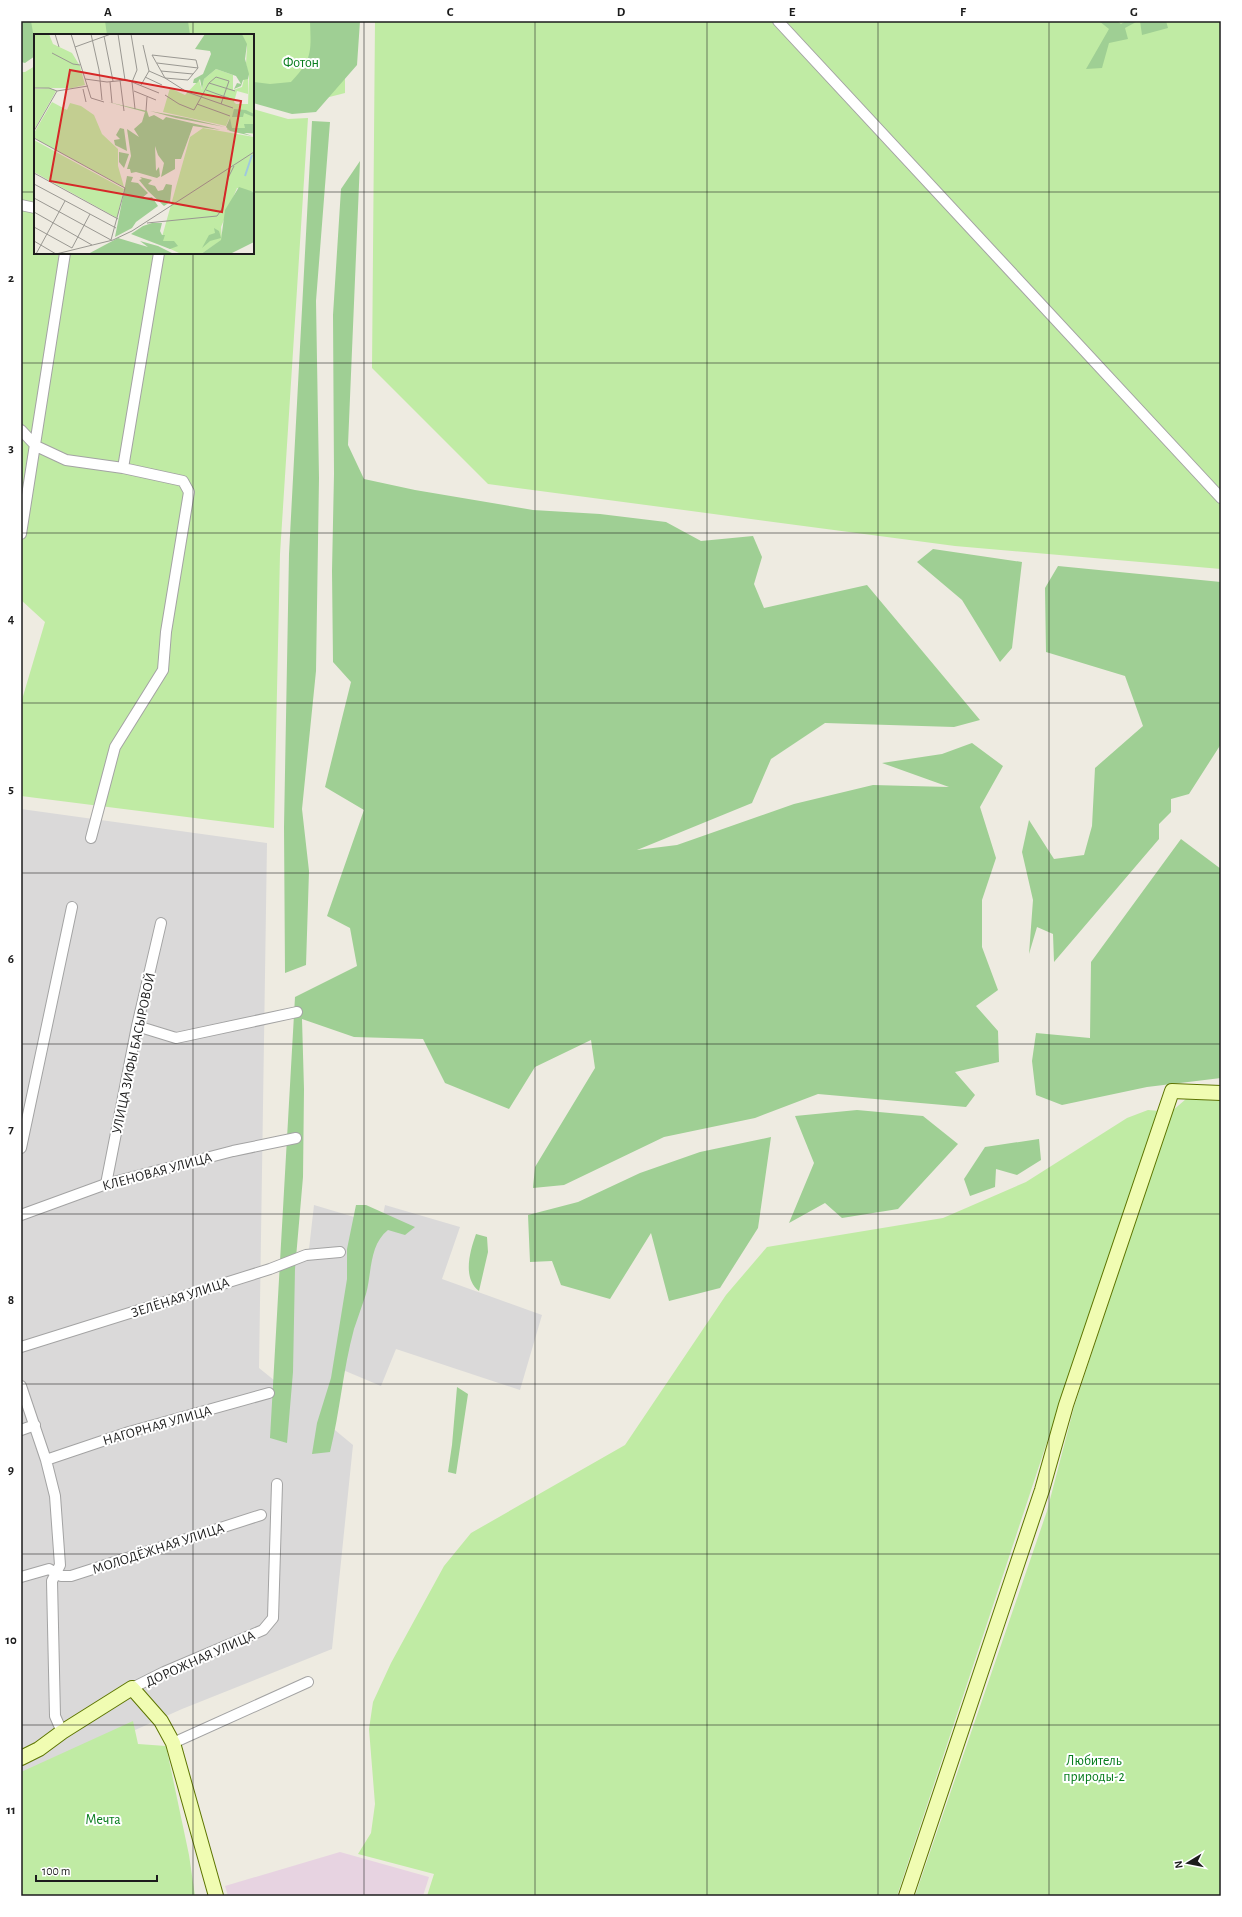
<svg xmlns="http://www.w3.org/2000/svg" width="1242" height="1917" font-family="'Alegreya Sans',sans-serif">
<rect width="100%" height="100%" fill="#eeebe1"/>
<path fill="#dad9d9" d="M21,809L267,843L259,1368L290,1393V1270L309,1249L314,1205L381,1225L385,1205L460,1227L442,1279L542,1315L520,1390L396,1349L381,1386L343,1370L324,1421L353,1445L332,1649L182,1709L21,1781Z"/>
<path fill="#e7d3e1" d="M340,1852L429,1877L423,1896H228L225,1886Z"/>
<path fill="#c0eba4" d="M30,21H345V93L302,104L253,94V35H35V47Z
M375,21H1221V569L955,546L488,484L372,368Z
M35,66V253H253V109L288,119L308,118L280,554L274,828L21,796V703L45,622L21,600V72H25Z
M1186,1099L1221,1101V1896H915L1047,1511L1074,1407L1172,1111Z
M1148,1110L1160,1111L1046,1445L897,1896H427L434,1874L358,1854L371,1833L375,1804L369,1729L373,1702L391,1663L444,1566L471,1533L625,1445L726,1295L767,1247L943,1218L1026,1182L1127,1118Z
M133,1721L138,1744L166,1746L189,1855L195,1896H21V1772Z"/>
<path fill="#9fcf94" d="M21,21H31L35,44V56L25,63L21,62Z
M105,21H188L190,35H107Z
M310,21H360L357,65L316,112L292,114L253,103V82L270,84L291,82C313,59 311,51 310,21Z
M1099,21H1117L1121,24L1126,21H1138L1125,28L1128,39L1109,43L1102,68L1086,69L1109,29Z
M1140,21H1166L1168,28L1142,35Z
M312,121L330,122L316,301L319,478L316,671L302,809L309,871L306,965L285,973L284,827L289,554Z
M360,161L348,445L364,479L415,490L533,510L600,514L666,522L701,541L753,536L762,557L754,584L764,608L867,585L980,720L954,727L825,723L771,759L752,803L637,850L677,845L794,804L873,785L949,787L882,763L942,754L972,743L1003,766L980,807L996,858L982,900V947L998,990L976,1006L998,1031L999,1062L955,1072L975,1095L966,1107L818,1094L755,1118L664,1137L564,1185L533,1188L535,1167L595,1068L591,1040L535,1067L509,1109L445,1083L423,1039L354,1037L302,1019L304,1089L303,1177L295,1269L293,1372L287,1443L270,1438L295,997L357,966L350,928L327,916L364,810L325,787L351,682L333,662L332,571L334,474L333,315L341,189Z
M933,549L1022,562L1012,648L1000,662L962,600L917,562Z
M1058,566L1221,582V744L1189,794L1171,799V812L1159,824V839L1054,962L1053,934L1037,927L1029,954L1033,900L1022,852L1029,820L1054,859L1084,855L1092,826L1095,768L1143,726L1125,676L1046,652L1045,588Z
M1181,839L1221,869V1078L1147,1087L1062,1105L1036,1095L1032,1061L1036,1033L1090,1038L1091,962Z
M857,1110L923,1116L958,1144L898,1209L842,1218L825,1203L789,1223L814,1163L795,1116Z
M771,1137L758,1228L720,1288L669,1301L651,1233L610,1299L561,1285L552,1261L530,1262L528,1215L578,1202L640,1173L700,1152Z
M1039,1139L1041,1160L1017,1175L996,1169L995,1187L970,1196L964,1179L985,1147Z
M356,1205H366L415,1227L405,1235L388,1230C369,1245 372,1272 366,1294C362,1306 358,1317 354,1329C343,1369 340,1412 330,1452L312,1454L317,1423L331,1378L347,1279V1249Z
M476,1234L487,1237L488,1252L479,1291C462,1278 470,1251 476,1234Z
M457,1387L468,1394L456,1474L448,1472L452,1445Z"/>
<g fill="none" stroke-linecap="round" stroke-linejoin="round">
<defs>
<path id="street" d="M778,21L1221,498
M21,205L35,208
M21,430L36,446L66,460L123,468L183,481L189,492L166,632L163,670L115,747L91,838
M123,468L159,253
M21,534L65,253
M137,1026L176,1038L297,1012
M21,1148L72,907
M106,1184L137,1026L161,923
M21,1215L106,1184L233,1151L296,1138
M21,1347L270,1269L306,1255L340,1252
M21,1386L46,1460L55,1496L60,1565L52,1581L55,1716L62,1732
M21,1430L35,1425
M46,1460L129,1432L269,1393
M21,1577L49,1569L61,1576H71L261,1515
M132,1688L164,1672L263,1630L273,1618L277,1484
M173,1743L308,1682"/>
<path id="secondary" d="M21,1758L39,1749L62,1732L132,1688L161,1721L173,1743L216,1896
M906,1896L1042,1490L1066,1405L1172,1091L1221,1093"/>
</defs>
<use href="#street" stroke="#a3a3a3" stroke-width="12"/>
<use href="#secondary" stroke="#5d7501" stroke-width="16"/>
<use href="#street" stroke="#fff" stroke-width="10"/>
<use href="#secondary" stroke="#f0fcb2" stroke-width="14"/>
</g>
<path fill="none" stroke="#1c1c1c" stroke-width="1" stroke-opacity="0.55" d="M193,21V35M364,21V1896M535,21V1896M707,21V1896M878,21V1896M1049,21V1896M21,192H35M253,192H1221M193,253V1896M21,363H1221M21,533H1221M21,703H1221M21,873H1221M21,1044H1221M21,1214H1221M21,1384H1221M21,1554H1221M21,1725H1221"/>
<g text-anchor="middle" stroke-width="4" stroke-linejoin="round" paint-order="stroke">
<g font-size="14" fill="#077d1d" stroke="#fff">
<text x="301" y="67">Фотон</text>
<text x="1094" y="1765">Любитель<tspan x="1094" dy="16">природы-2</tspan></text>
<text x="103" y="1824">Мечта</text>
</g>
<g font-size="14" fill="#1c1c1c" stroke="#fff">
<text transform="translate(133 1053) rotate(-78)" y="5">УЛИЦА ЗИФЫ БАСЫРОВОЙ</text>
<text transform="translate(157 1171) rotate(-15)" y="5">КЛЕНОВАЯ УЛИЦА</text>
<text transform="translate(180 1297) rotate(-18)" y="5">ЗЕЛЁНАЯ УЛИЦА</text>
<text transform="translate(157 1425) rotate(-16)" y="5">НАГОРНАЯ УЛИЦА</text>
<text transform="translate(158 1548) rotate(-18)" y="5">МОЛОДЁЖНАЯ УЛИЦА</text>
<text transform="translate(200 1658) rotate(-24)" y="5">ДОРОЖНАЯ УЛИЦА</text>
</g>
</g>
<g transform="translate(34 34)">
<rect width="220" height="220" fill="#eeebe1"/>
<path d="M0,0H15L19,10L38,19L46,32L51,51L38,54H0ZM208,0H220V100L193,96L196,83L192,92L129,78L136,54L151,61L165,46L168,56L170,45L182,35L199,41V56L208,53L210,45H214V60L203,57L200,68L202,70H214L215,43L212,30L213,13ZM16,54L22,57L0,96V55ZM18,68L33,76L36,69L47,72L60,81L68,100L84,115V132L90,153L0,104V99ZM169,94L220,103V158L203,154L187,193L188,206L167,220H147L126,210L156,103ZM0,106L90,155L83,184L0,138Z" fill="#c0eba4"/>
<path d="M171,0H208L213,10L211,25L215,40L214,45L209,46L207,52L200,55L203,49L207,50L202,42L182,35L170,45L168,55L166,45L163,49H159L160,45L169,40L177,20L176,17L161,15ZM74,68L113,77L115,83L120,81L129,86L132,83L187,96L159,92L147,125H141V135L127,143L130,129L124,121L121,112L122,137L125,133L126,142L123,144L102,138L97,139L96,135H93L97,122L93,95L105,103L100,95L108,88L111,78ZM200,75L212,76L220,80V83L210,79L209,83H198ZM116,77L153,84L191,93L142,84ZM196,84L198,94H211L210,90H220V99H210L218,102L196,97L192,93ZM86,94L90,95L93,117L81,111L80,106L86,105L82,101ZM85,118L95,120L90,134L85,128ZM93,142L99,143L97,148L104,149L114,159L108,164L118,163L124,172L102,188L98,194L81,203ZM106,143L118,146L114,150L121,152L124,157L129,156L132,150L138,151L136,168L130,172L114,157L105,146L108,145ZM205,153L220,158V208L196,220H167L187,206L191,176ZM118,189H128L126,197L128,201H131L129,207H140L144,212L136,215L97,200L109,192ZM180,194L185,197L187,204L176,207L168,214L175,201L181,199ZM84,204L114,213L106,207L124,212L138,219L54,220Z" fill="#9fcf94"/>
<path fill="none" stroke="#9fc9de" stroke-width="2" d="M211,142L218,121"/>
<path fill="none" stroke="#9a9892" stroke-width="1" d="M21,0L25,13M37,0L57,64L70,68M57,0L65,36L68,66M84,0L91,46M97,0L103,36L98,48M70,2L79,47M109,11L115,37M41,13L77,0M18,19L39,30L46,31M118,21L162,26L164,34L154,46L131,44M123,29L164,34M115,37L131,44L118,21M127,37L159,40M111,43L128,51M131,44L153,58L199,74M51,45L73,48L93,46L125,59M86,46L90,77M76,48L78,69M98,48L101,75M175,49L182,43L195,47L187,70M175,49L201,57M107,51L115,37M0,54H15L23,57L54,52M49,55L52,68M172,56L200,66M100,57L122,66M131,61L145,70L160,76L175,49M163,70L196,82M112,77L113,63M0,97L23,57M0,104L91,154L77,206M0,139L84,185M0,150L82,194M0,164L77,206M0,178L58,211M113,189L183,182L188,175L194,144L200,132M0,193L38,214M0,207L22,220M38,214L56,180M2,220L31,167M22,220L79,206L98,197L220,118"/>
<path fill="#d62828" fill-opacity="0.15" stroke="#d62828" stroke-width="2" d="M36,36L207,67L188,178L16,147Z"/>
<rect width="220" height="220" fill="none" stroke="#1c1c1c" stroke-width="2"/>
</g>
<rect width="1242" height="1917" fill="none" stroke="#ffffff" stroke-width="44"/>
<g transform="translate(1188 1863) rotate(260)" stroke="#ffffff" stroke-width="3" paint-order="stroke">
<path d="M0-3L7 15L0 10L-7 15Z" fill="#1c1c1c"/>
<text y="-6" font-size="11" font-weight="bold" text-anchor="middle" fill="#1c1c1c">N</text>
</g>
<path d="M36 1875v6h121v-6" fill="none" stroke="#1c1c1c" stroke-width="2"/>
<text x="42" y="1875" font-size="12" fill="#1c1c1c" stroke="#ffffff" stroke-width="3" paint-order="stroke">100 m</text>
<rect x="22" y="22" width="1198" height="1873" fill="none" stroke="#1c1c1c" stroke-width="1.5"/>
<g font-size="13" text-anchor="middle" font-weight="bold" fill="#1c1c1c">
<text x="108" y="16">A</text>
<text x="279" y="16">B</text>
<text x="450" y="16">C</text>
<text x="621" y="16">D</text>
<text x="792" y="16">E</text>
<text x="963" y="16">F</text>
<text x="1134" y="16">G</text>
<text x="11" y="112">1</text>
<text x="11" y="282">2</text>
<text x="11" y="452">3</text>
<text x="11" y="623">4</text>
<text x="11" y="793">5</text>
<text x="11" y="963">6</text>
<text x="11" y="1133">7</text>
<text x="11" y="1304">8</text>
<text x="11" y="1474">9</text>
<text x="11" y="1644">10</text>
<text x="11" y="1814">11</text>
</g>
</svg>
